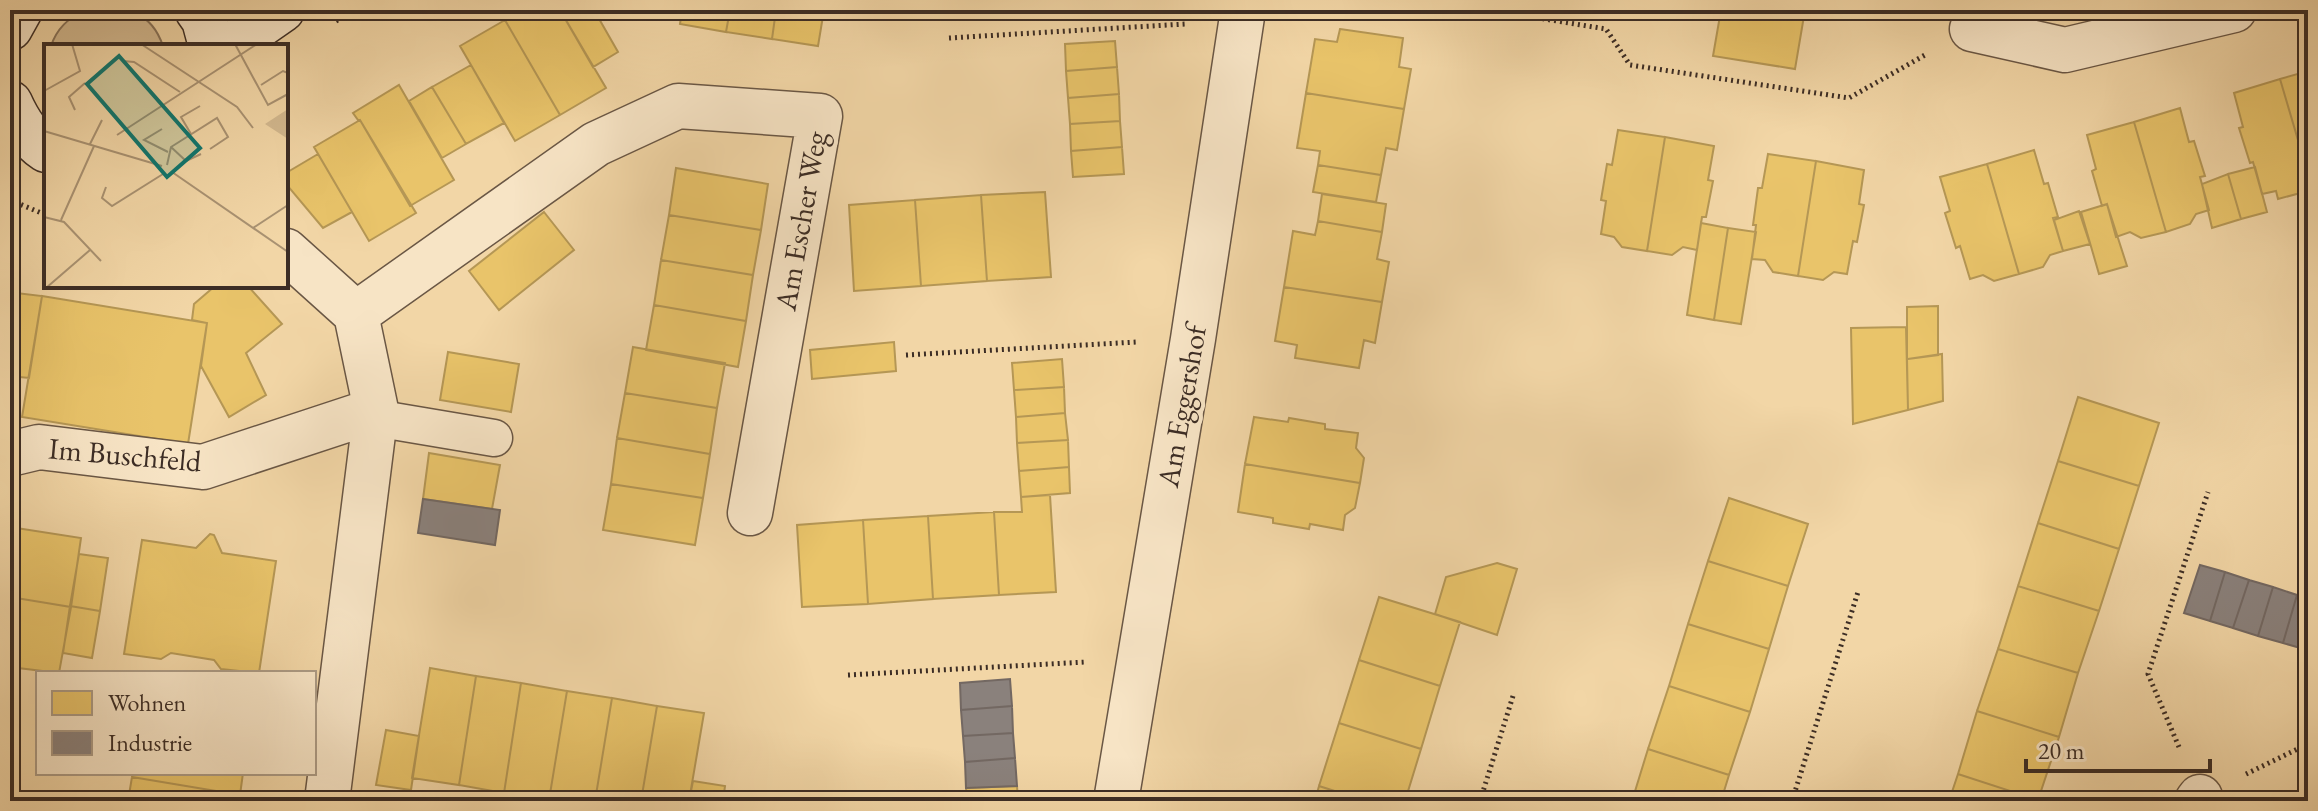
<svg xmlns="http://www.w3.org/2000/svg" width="2318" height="811" font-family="'EB Garamond',serif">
<rect width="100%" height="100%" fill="#f2d6a6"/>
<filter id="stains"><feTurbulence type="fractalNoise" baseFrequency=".0025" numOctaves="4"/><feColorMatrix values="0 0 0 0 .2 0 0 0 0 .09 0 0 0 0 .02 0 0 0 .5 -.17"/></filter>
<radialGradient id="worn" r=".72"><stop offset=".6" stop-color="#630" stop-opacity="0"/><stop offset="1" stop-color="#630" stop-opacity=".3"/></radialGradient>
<path fill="#d3b990" stroke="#88735a" stroke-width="2" d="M84,10C121,10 149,5 163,46H51C57,28 68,19 84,10Z"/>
<path fill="#e9c46a" stroke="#b59755" stroke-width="2" d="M522,10H560L606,88L560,115L505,20Z
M560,10H594L618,52L593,67Z
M682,10H730L726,32L680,24Z
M730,10H776L772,39L726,32Z
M776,10H824L818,46L772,39Z
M1721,10H1805L1795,69L1713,56Z
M505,20L560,115L515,141L460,46Z
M1340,29L1403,38L1399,67L1411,69L1404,109L1306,93L1315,39L1337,42Z
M1115,41L1117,67L1066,71L1065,44Z
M471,65L504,123L466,144L432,87Z
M1117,67L1119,94L1068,98L1066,71Z
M2308,71V174L2280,79Z
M2280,79L2308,174V191L2278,199L2276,191L2262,194L2253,162L2250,163L2239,128L2243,127L2234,93Z
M399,85L454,180L410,206L360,120H358L353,113Z
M432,87L466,144L442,158L409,101Z
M1306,93L1404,109L1397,150L1386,148L1381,175L1318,165L1320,151L1297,148Z
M1119,94L1120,121L1070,124L1068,98Z
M2180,108L2189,142L2194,141L2205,176L2200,177L2209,210L2196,214L2190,224L2166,232L2134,122Z
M360,120L416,213L369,241L314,147Z
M1120,121L1122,147L1071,151L1070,124Z
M2134,122L2166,232L2141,238L2130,232L2116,237L2107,204L2102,206L2092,171L2096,169L2087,135Z
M1618,130L1665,137L1647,251L1622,247L1614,237L1601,234L1606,201L1601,200L1607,164L1612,165Z
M1665,137L1714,146L1708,180L1713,181L1706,217H1702L1697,250L1683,247L1672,255L1647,251Z
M1122,147L1124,174L1073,177L1071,151Z
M2034,150L2044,184L2048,183L2058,217L2053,218L2063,251L2050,255L2043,267L2019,274L1987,164Z
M318,154L352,212L323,228L286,184V173Z
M1768,154L1816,161L1798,276L1773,272L1765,260L1752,259L1756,225H1753L1758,188H1762Z
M1816,161L1864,170L1859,204L1864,205L1857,242L1853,241L1847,274L1834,272L1823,280L1798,276Z
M1987,164L2019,274L1994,281L1983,275L1970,279L1960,246L1956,248L1945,213L1950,211L1940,177Z
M1318,165L1381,175L1376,202L1313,192Z
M2255,167L2267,212L2241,219L2228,174Z
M676,168L768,184L761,230L669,215Z
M2228,174L2241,219L2212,228L2202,184Z
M1045,192L1051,277L987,281L981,195Z
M1322,194L1386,204L1382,232L1318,221Z
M981,195L987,281L921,286L915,200Z
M915,200L921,286L854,291L849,205Z
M2107,204L2127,266L2099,274L2081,212Z
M2079,211L2090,244L2063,251L2054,220Z
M544,212L574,250L499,310L469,271Z
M669,215L761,230L753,275L661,260Z
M1318,221L1382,232L1377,259L1389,262L1382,302L1284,287L1293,231L1315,235Z
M1701,223L1728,228L1714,320L1687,315Z
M1728,228L1756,232L1741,324L1714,320Z
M661,260L753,275L746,321L654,305Z
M215,286H248L282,324L246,353L266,395L229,417L201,366L207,323L192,320L194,304Z
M1284,287L1382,302L1375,343L1364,340L1359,368L1295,358L1297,345L1275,341Z
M16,293L42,296L29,378L10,376V331Z
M42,296L207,323L188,444L22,417Z
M654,305L746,321L738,367L646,350Z
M1938,306V355L1907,359V307Z
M1906,327L1908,410L1853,424L1851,328Z
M894,342L896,371L812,379L810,350Z
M633,347L725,363L717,408L625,393Z
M448,352L519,364L511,412L440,400Z
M1942,354L1943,401L1908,410L1907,359Z
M1062,359L1064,387L1014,390L1012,363Z
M1064,387L1065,413L1016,417L1014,390Z
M625,393L717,408L710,454L617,438Z
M2078,397L2159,423L2139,486L2058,461Z
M1065,413L1068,440L1017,443L1016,417Z
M1254,417L1288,422L1289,418L1325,424V429L1358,433L1356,448L1364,458L1360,483L1245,464Z
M617,438L710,454L703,498L611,484Z
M1068,440L1069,467L1019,471L1017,443Z
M429,453L500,465L492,509L423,499Z
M2058,461L2139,486L2119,549L2038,523Z
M1245,464L1360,483L1355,508L1345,515L1343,530L1310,524L1309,529L1273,523V518L1238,512Z
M1069,467L1070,493L1021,497L1019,471Z
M611,484L703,498L695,545L603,530Z
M1050,495L1056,592L999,595L994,512H1022L1021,497Z
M1729,498L1808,524L1788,586L1708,561Z
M994,512L999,595L933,599L928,516Z
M928,516L933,599L868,604L863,520Z
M863,520L868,604L802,607L797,525Z
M2038,523L2119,549L2099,611L2018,586Z
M10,527L81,538L71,607L10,597Z
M210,534L214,535L222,553L276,561L259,673L221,669L214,660L171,653L161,659L124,654L142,540L196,548Z
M79,554L108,558L100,611L70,606Z
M1708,561L1788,586L1769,649L1688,624Z
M1497,563L1517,569L1497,635L1435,614L1446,577Z
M2018,586L2099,611L2078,673L1998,649Z
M10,597L71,607L59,673L10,667Z
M1379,597L1460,622L1440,686L1359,660Z
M70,606L100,611L92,658L63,653Z
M1688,624L1769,649L1750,712L1669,686Z
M1998,649L2078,673L2059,737L1977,711Z
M1359,660L1440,686L1421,749L1339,723Z
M430,668L476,676L459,785L412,778Z
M476,676L521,683L504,793L459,785Z
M521,683L567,691L549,800L504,793Z
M1669,686L1750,712L1729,775L1648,749Z
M567,691L612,698L595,801L549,800Z
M612,698L657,706L641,801H595Z
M657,706L704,713L689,801H641Z
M1977,711L2059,737L2038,800L1958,774Z
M1339,723L1421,749L1405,801H1366L1319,786Z
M386,730L419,736L411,790L376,785Z
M1648,749L1729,775L1721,801H1632Z
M133,773H243L240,795L132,777Z
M1958,774L2038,800V801H1949Z
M132,777L240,795L239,801H128Z
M693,781L725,786L723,801H689Z
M1017,786L1018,801H967L966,788Z
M1319,786L1366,801H1315Z"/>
<path fill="#8a817c" stroke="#736862" stroke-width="2" d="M423,499L500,510L495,545L418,533Z
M2200,565L2225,572L2210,621L2184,613Z
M2225,572L2249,580L2233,628L2210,621Z
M2249,580L2273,587L2258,636L2233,628Z
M2273,587L2297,595L2283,643L2258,636Z
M2297,595L2308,598L2307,650L2283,643Z
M1010,679L1012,706L961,710L960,683Z
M1012,706L1013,733L963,736L961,710Z
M1013,733L1015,758L965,762L963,736Z
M1015,758L1017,786L966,788L965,762Z"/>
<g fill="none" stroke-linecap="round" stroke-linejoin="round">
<defs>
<path id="lane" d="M375,418L494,438"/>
<path id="street" d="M1972,29L2065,50L2234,10
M286,251L356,314L376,410L327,801
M356,314L596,144L678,106L820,116L750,513
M10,454L39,447L203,467L376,410
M1116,801L1193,339L1243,10
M2197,801L2200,797"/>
<path id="secondary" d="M197,10L204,20L211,46
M10,28L20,10
M230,46L282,10
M10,103C18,121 28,138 46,150"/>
</defs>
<use href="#lane" stroke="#6a5745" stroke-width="39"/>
<use href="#street" stroke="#6a5745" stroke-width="47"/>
<use href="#secondary" stroke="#3c2d25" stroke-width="47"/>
<path stroke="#3c2d25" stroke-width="5" stroke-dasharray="2 4" stroke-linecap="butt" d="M1489,10L1606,29L1630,65L1849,98L1925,55
M336,21L357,10
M949,38L1185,24
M10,200L46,215
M906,355L1137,342
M848,675L1086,662
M2179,747L2148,674L2208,492
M2246,774L2308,744
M1480,801L1513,696
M1792,801L1858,592"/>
<use href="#lane" stroke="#f7e4c5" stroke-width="36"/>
<use href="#street" stroke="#f7e4c5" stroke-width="44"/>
<use href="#secondary" stroke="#f7e4c5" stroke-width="44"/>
</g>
<g text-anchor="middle" stroke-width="8" stroke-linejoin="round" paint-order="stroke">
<g font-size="30" fill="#3c2d25" stroke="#f7e4c5">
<text transform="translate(801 221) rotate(-80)" y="10">Am Escher Weg</text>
<text transform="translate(1182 406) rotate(-80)" y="10">Am Eggershof</text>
<text transform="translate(125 455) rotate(5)" y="10">Im Buschfeld</text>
</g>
</g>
<g transform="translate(44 44)">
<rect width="244" height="244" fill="#f2d6a6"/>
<path d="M244,65V95L221,80Z" fill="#d3b990"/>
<path fill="none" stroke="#a99272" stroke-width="2" d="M97,0L193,63L209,84M191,0L224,61L244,50M79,17L90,18L136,48M217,41L239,27L244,29M0,47L36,27L28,0M31,66L25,53L41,39M118,85L100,96L124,108M0,87L118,122M147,90L137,73L156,62M73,91L213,0M46,100L58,76M127,103L142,117L157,110M123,121L127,103L173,74L184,93L166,105M128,128L244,208M62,143L58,154L68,162L119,130M0,173L20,178L57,217M17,176L50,102M209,184L244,161M2,244L46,206"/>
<path fill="#0f766e" fill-opacity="0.15" stroke="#0f766e" stroke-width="4" d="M75,12L156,104L123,133L43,40Z"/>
<rect width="244" height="244" fill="none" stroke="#3c2d25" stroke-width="4"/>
</g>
<rect width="2318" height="811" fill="none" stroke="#f2d6a6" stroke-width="40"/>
<rect x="12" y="12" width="2294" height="787" fill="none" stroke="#3c2d25" stroke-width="4"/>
<rect x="20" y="20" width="2278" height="771" fill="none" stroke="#3c2d25" stroke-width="2"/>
<rect x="36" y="671" width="280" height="104" fill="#f7e4c5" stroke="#ac9b85" stroke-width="2"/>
<rect x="52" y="691" width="40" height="24" fill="#e9c46a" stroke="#ac9b85" stroke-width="2"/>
<text x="108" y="711" font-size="24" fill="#3c2d25">Wohnen</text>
<rect x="52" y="731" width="40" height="24" fill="#8a817c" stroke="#ac9b85" stroke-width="2"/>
<text x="108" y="751" font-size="24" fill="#3c2d25">Industrie</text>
<path d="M2026 759v12h184v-12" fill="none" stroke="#3c2d25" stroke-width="4"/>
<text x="2038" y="759" font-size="24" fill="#3c2d25" stroke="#f7e4c5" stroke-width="6" paint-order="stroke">20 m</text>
<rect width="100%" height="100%" filter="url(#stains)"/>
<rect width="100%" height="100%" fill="url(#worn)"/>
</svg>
